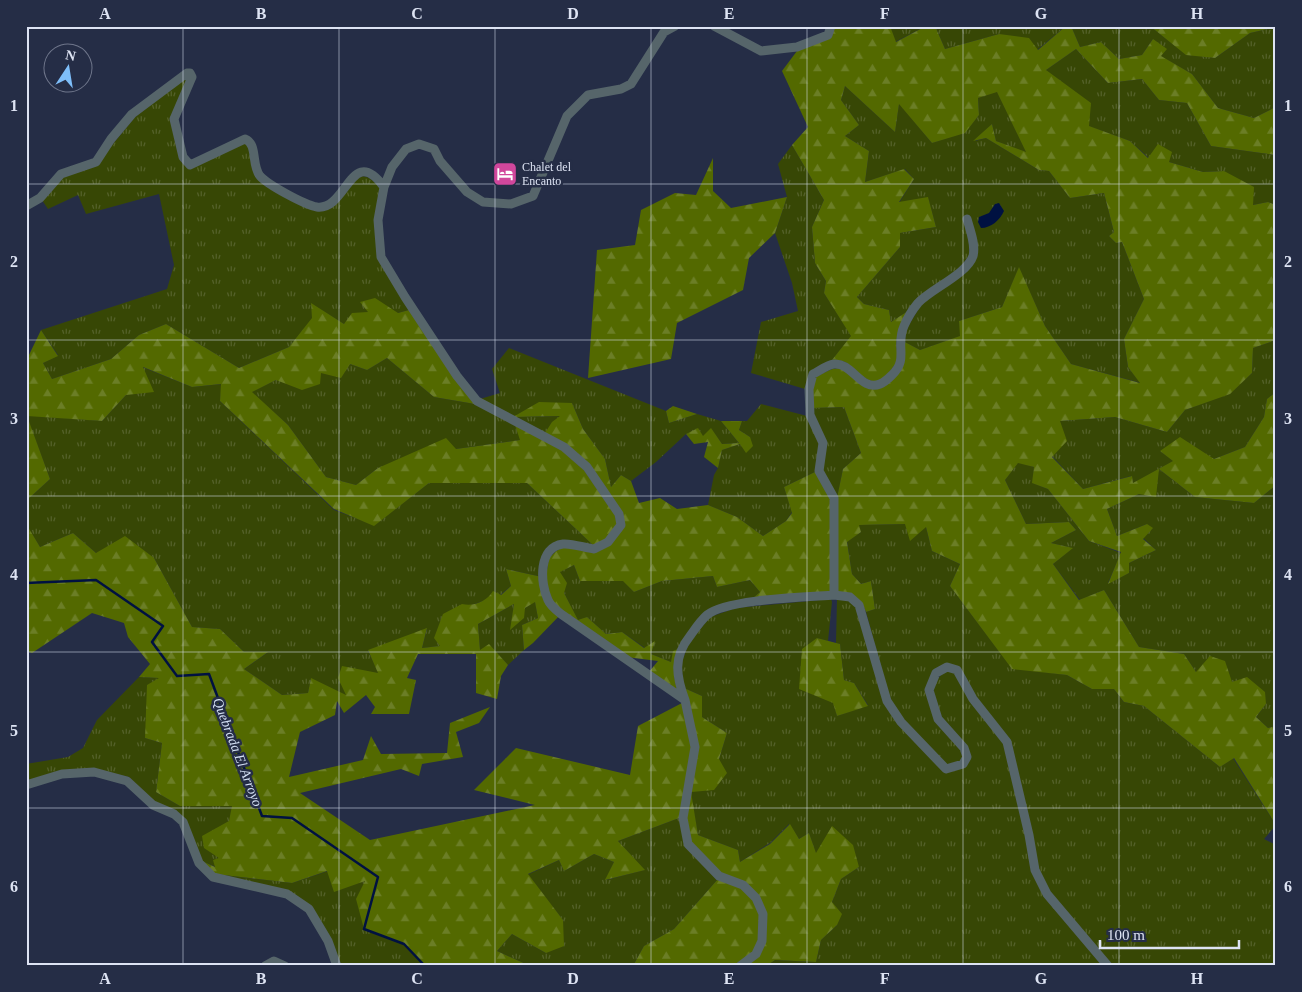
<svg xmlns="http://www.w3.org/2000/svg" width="1302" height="992" font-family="'Times New Roman',serif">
<defs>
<pattern id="grass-tufts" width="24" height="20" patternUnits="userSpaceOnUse" patternTransform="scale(1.25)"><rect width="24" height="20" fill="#374705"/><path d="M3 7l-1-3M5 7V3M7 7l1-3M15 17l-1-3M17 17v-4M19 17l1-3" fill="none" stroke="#54612a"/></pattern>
<pattern id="forest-firs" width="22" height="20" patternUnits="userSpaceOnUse" patternTransform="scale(1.25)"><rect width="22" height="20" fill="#536900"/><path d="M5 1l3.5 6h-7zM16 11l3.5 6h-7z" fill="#6b7e26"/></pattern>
</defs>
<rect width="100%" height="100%" fill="#252d46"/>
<path fill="url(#grass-tufts)" d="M890,26H926L895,42Z
M935,26H1066L1037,50L999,34L945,49Z
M1071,26H1150L1186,54L1215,58L1250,33L1276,27V107L1254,118L1218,108L1192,74L1160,56L1153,39L1142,55L1119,59L1101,42L1080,47Z
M1076,49L1108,83L1142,79L1159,100L1187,103L1211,146L1276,155V205L1268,202L1253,205L1224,171L1203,172L1169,162L1149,158L1130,141L1088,126L1046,70Z
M188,76L173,112L179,158L183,164L190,168L245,143H247L258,179L329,209C350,196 354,157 380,188L378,258L409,310L398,313L368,312L344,324L311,304L313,318L289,347L239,368L166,324L139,335L111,359L52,379L43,363L58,355L41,330L167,289L174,265L159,194L86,214L78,195L48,209L42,200L63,176L94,167L135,117Z
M845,86L895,132L899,103L932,143L965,132L979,115L978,98L997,91L1027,153L996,141L992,124L975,141L986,138L1039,170L1049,171L1070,198L1104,193L1114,232L1109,236L1116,243L1122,242L1144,299L1124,339L1128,367L1141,383L1071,364L1045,326L1019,268L1002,307L959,321L961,336L920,350L903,341L907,328L921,305L943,287L959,278L976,258V240L970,216L964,218L969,241V256L955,273L937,284L915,301L911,309L891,322L889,310L864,304L857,297L900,247V233L936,227L928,198L899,203L914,179L905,169L865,182L869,151L845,136L859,125L841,100Z
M792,145L824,200L812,227L815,263L826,281L824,293L852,336L832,360L805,389L751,373L761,322L798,311L792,283L775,233L787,197L778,164Z
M1276,340V392L1267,399L1264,417L1245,447L1214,459L1160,451L1174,461L1159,469L1195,497L1254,503L1276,485V726L1268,728L1256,717L1266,704L1232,682L1196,672L1184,654L1139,647L1104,590L1080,600L1053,564L1072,548L1051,543L1076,530L1069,522L1026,524L1005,480L1018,462L1034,467L1033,483L1048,489L1089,541L1121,553L1108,583L1129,573V563L1156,550L1143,538L1147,524L1117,536L1107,509L1139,494L1159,469L1133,484L1131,476L1083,489L1052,456L1060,421L1115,417L1167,432L1185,410L1230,393L1252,373L1253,348Z
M509,348L666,411L669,423L697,414L721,421L739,443L722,444L711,429L703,437L698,429L686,434L656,462L631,481L621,475L611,487L605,459L583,429L572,403L515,417L561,416L545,433L480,399L500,393L492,369Z
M387,358L434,397L475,404L515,425L521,440L456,449L378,468L356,485L326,477L288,425L251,392L276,380L320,373L350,364L367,370Z
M142,367L192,387L222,384L220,401L334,510L374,525L429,483H527L594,546L554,548L542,577L506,569L511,586L500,595L469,606L441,646L422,648L427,629L368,651L379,673L346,696L311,679L308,693L282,695L244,669L267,653L244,652L220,629L192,627L154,558L96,553L73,533L40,547L28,528L26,532V501L50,479L26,415L102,421L126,395Z
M761,404L807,416L820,444L815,472L784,487L792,512L786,521L763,536L737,517L708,505L714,475L718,468L722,450L740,444L750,437L739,430L742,421H747Z
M844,407L861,453L843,469L837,499L822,471L827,443L813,413V408Z
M905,524L926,527L932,551L960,564L950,586L1012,668L1067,675L1092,689H1114L1124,702L1144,706L1220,767L1233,758L1276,825L1264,839L1276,845V966H1113L1050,892L1038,869L1010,740L947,664L925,690L961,750L963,756L960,761L947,765L903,720L890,700L866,612L875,609L871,581L861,584L852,574L847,541L861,532L858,525Z
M574,565L580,581H624L634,592L662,581L713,576L717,587L750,580L760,592L751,600L706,612L671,662L651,654L654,642L645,648L622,632L606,634L587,617L578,621L564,593L559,572Z
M831,599L832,602L828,641L817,638L837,716L868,705L854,683L844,680L840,644L836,643L837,599L848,600L857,607L884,702L945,772L970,757C956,737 912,690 947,671L955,673L1004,743L1026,835L1031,871L1104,966H766L775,960L816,962L821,940L837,925L832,902L841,879L859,867L816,854L809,833L799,839L789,824L770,843L740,862L738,850L698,835L690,792L719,759L727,733L702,717V696L684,688L681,664L689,643L710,617L736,608Z
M535,601L538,618L522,625L524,650L508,665L489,645L480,651L478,624L514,604L511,629L525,608Z
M139,677L160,678L145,738L162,743L156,792L180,806H233L220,859L216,867L202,861L185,820L155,802L129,777L95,769L26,782V764L68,757L83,748L97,720Z
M679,818L718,879L674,929L644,946L633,966H530L497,951L512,934L546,953L563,920L527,875L559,860L564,871L594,854L614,862L606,880L644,870L618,841Z
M328,871L366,880L364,929L404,944L425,966H340L311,906L215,874L292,883Z"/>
<path fill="url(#forest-firs)" d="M835,26H873L878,28L881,26H890L896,42L926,26H935L945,49L999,34L1029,38L1038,50L1066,26H1071L1080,47L1101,42L1119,59L1142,55L1153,39L1167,49L1161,56L1192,74L1218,108L1254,118L1276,107V155L1211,146L1187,103L1159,100L1142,79L1108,83L1076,49L1046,70L1091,103L1089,126L1130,141L1148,158L1158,144L1172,152L1169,162L1203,172L1224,171L1254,187L1253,205L1268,202L1276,205V340L1253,348L1252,373L1230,394L1185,410L1167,432L1115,417L1060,421L1067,441L1052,457L1083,489L1132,476L1133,483L1173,461L1160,451L1180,437L1214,459L1245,447L1264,417L1267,399L1276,392V485L1254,503L1195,497L1159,469L1156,497L1139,494L1107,509L1117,536L1147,524L1153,528L1143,539L1156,550L1129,563V573L1108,584L1121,552L1089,541L1048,489L1032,483L1034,467L1018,463L1005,480L1026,524L1069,522L1076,530L1051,543L1073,548L1053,564L1079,600L1104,590L1139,647L1184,654L1196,672L1210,656L1225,661L1232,682L1247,677L1265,692L1266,704L1256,717L1268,728L1276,726V825L1234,758L1220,767L1144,706L1124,702L1114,689H1092L1067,675L1012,669L950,586L960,564L932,551L926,527L910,541L905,524L859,525L861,532L847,542L852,574L861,584L871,581L875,609L866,612L862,603L838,592L837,498L843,469L861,453L844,407L813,408L812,390L816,377C841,363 840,366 861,384L889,383C905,368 906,363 903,341L920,350L960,336L959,321L1002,307L1019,267L1045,326L1071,364L1140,383L1128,367L1124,339L1144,299L1122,242L1116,243L1109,236L1114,232L1104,193L1070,198L1049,171L1039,170L986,138L973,141L992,124L996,141L1026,152L997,92L978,98L979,115L965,133L932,143L899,104L895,132L845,86L841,100L859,125L845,136L869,151L865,182L904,169L914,179L899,202L928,197L936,227L900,233V247L857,297L864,304L889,310L891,322L911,309C896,332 895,335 898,361C881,383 877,390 854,369C851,367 848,363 845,362C841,360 836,361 832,360L851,336L824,293L826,281L815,263L812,227L824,200L792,145L808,127L782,71L797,51Z
M1150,26H1276V27L1250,33L1215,58L1186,55Z
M713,158V191L731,208L787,197L775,233L749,258L743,290L677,323L671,359L588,378L597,250L635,245L641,210L675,193L696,195Z
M375,298L398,313L409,310L475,404L434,397L387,358L367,370L350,364L341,378L321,373L320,384L302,390L276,380L252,392L288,425L326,477L356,485L378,468L446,438L456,449L520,440L515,425L562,450L584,470L615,515L617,524L606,539L594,546L527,483H429L374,526L334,509L220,401L221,384L192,387L143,367L154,392L126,395L102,421L27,416L50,479L26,501V353L29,355L41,330L58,356L43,363L52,379L111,359L139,335L166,324L239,368L289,347L312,318L311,303L344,324L352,313L368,312L360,302Z
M539,402L572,403L583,429L605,459L611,487L621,475L631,481L639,503L660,498L677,509L708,505L737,517L763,536L786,521L792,513L784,487L815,472L831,500V592L751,600L760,592L750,580L717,587L713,576L662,581L634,592L623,581H580L574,565L560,572L567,583L564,593L578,620L587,617L606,634L622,632L644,648L655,641L651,654L671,662L673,651L680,648C674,663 672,676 678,691L649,672L658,661L626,657L563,612L551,600L547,588V570L549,558L556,551L564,547L595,553L624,526L589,465L545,433L552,422L560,416L513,417Z
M673,406L697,414L669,423L666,411Z
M721,421H742L739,430L750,437L753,446L746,453L740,444L722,450L718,468L704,457L708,442L694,444L686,434L698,428L703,436L711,428L722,444L739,443Z
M28,527L40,547L73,533L96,553L125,536L154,558L192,627L220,629L244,652H268L244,669L282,695L308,693L311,678L346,695L338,678L342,666L378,673L368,650L427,628L422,648L440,646L434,638L443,614L462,604C474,607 487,601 493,591L501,595L511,586L506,569L542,577L544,589L561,614L533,643L524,650L522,625L538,618L535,602L525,608L524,618L510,630L514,604L478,624L480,650L489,644L508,665L501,676L497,699L476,693V654H418L407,678L416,680L409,714H371L375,707L366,695L344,713L337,701L335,715L300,732L289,777L363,760L371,736L381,754L447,753L450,723L490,707L479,723L456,732L463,757L422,764L419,776L401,769L300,793L370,840L535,805L474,790L516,748L630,775L638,726L682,703L692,747L679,818L618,841L645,870L605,880L614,862L594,854L564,871L559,860L528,874L563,920L564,946L546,953L512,934L497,951L530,966H425L404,944L364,929L356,899L365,881L334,892L327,871L292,883L215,874L202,861L215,867L213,860L219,858L204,848L202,836L229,821L232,806H180L156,792L162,743L145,738L147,685L159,678L139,677L150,664L128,637L124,623L92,613L32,653L26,651V532Z
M817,638L840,644L844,680L854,683L868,706L837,716L833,703L799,689L802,649Z
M684,688L702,696V717L727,733L719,759L727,773L714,790L691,792L698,835L738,850L740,862L770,844L790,824L799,839L809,833L816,853L832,826L853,845L859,867L841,879L832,902L842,914L837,925L821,940L816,962L775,960L766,966H746L759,956V896L721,873L691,843L686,818L698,747Z
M718,879L741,888L753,899L760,915L759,941L754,952L735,966H633L644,946L674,929Z"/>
<path fill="#001141" d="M995,204L999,203L1004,211C1000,220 991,228 981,228L978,222L979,217L989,213Z"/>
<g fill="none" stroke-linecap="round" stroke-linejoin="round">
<path stroke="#001141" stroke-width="2.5" d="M26,583L96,580L163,626L152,642L177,676L209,674L262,816L292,818L378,877L364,929L404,944L425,966"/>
<path stroke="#56656a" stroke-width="9" d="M675,26L664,32L631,84L621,89L588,95L567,116L533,196L511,204L483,202L467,192L440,161L434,149L419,144L406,149L392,167L384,187L378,220L381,257L405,297L457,376L477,401L564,447L587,467L619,514L621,525L608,542L594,549C585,548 572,543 563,544C538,547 540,583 548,600C550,605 556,610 561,614L685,700L695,747L683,818L688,844L719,876L743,885L756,898L763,914L762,941L756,954L740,966
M714,26L761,51L797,47L828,35L831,26
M26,206L40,198L61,174L96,162L111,139L132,114L187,73H190L192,77L174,119L183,157L190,165L245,139C258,144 251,165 260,176C268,185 305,205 317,207C347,211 351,142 384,187
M834,595V498L819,471L823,443L810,415L809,389L813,374C819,371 827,365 834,364C852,362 861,392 880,384C885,382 888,379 892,375C909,359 895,346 904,326C907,319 913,309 918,303C931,289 967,274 973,256C976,245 970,230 967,219
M685,700C676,676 673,657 690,636C695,629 701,620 707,615C726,599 807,597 834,595L850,597L859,605L887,701L901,722L946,769L963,764L967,757L964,748L938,719L929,690L936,673L947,667L957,670L973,699L1007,742L1029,835L1035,870L1047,894L1108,966
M26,785L62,774L94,772L127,781L153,805L174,814L183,822L199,863L213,877L287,894L309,909L328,941L337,966
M265,966L274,961L285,966"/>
</g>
<path fill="none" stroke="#dde3f3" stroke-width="1" stroke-opacity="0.55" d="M183,26V966M339,26V966M495,26V966M651,26V966M807,26V966M963,26V966M1119,26V966M26,184H1276M26,340H1276M26,496H1276M26,652H1276M26,808H1276"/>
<defs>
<symbol id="hotel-square" viewBox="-11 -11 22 22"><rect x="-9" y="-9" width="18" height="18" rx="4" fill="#d1479c" stroke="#252d46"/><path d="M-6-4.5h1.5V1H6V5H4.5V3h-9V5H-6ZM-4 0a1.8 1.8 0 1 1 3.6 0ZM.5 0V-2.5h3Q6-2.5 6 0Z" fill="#fff"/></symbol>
</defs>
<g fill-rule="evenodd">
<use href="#hotel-square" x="491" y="160" width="28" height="28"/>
</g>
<g text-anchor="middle" stroke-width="5" stroke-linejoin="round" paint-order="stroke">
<g font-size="12" fill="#dde3f3" stroke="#252d46" text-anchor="start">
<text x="522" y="171">Chalet del<tspan x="522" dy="14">Encanto</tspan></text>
</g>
<g font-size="14" font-style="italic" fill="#d3dff3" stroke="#252d46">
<text transform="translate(238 752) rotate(69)" y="5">Quebrada El Arroyo</text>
</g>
</g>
<rect width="1302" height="992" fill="none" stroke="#252d46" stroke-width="55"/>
<g transform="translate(68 68) rotate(12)"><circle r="24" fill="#252d46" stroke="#6f768b"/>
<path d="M0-4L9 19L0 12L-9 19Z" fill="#7ebef9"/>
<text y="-8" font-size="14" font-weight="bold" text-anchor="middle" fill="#dde3f3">N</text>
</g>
<path d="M1100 940v8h139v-8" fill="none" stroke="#dde3f3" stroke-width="2.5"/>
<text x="1107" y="940" font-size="15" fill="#dde3f3" stroke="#252d46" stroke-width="4" paint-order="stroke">100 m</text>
<rect x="28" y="28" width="1246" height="936" fill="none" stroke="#dde3f3" stroke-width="2"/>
<g font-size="16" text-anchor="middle" font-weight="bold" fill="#dde3f3">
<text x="105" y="19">A</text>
<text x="261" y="19">B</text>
<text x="417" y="19">C</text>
<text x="573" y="19">D</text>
<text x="729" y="19">E</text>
<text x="885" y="19">F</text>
<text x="1041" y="19">G</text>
<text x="1197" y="19">H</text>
<text x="14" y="111">1</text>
<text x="1288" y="111">1</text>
<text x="14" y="267">2</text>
<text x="1288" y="267">2</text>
<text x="14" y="424">3</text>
<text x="1288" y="424">3</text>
<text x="14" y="580">4</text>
<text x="1288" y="580">4</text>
<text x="14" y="736">5</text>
<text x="1288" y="736">5</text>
<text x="14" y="892">6</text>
<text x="1288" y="892">6</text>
<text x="105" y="984">A</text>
<text x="261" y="984">B</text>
<text x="417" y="984">C</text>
<text x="573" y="984">D</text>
<text x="729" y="984">E</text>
<text x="885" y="984">F</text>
<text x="1041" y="984">G</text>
<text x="1197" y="984">H</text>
</g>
</svg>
